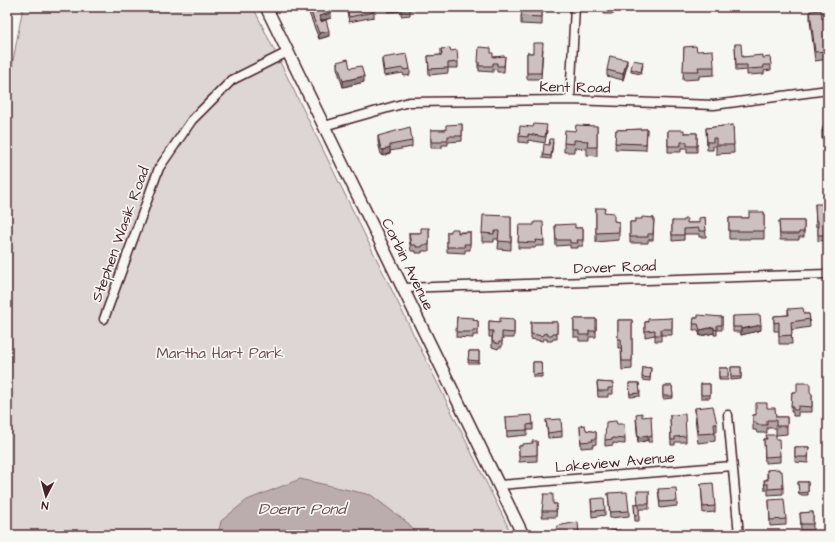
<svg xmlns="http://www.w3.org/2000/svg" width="835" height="542" font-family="'Architects Daughter',sans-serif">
<rect width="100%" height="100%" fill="#f6f6f2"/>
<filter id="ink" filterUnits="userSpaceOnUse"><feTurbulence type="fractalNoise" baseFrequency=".025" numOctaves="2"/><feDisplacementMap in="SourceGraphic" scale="8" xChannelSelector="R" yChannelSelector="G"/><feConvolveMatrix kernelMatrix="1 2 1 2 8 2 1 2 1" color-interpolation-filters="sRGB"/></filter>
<g filter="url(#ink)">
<path fill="#ddd6d5" stroke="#947a80" d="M23,7H253L512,535H7V93Z"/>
<path fill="#bbadae" stroke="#8e747a" d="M300,479L371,495L409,524L418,535H218L221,521L247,500Z"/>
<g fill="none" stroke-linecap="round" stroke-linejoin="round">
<defs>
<path id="street" d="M570,100L575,7
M324,126L409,102L570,100L714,105L828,90
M403,288L828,274
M104,319L159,168L192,120L232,80L288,52
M728,415L739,535
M499,485L732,466"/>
<path id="secondary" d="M266,7L523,535"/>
</defs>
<use href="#street" stroke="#4a1f2b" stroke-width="11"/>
<use href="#secondary" stroke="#4a1f2b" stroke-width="14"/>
<use href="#street" stroke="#f6f6f2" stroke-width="8"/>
<use href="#secondary" stroke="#f6f6f2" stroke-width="11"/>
</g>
<path fill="#afa6a5" stroke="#4a1f2b" d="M309,7L331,18L321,21L329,36L319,39L309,13Z
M347,7L374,12V17L349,22L347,12Z
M388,7H416V10H410V15L401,16V11L388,12Z
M439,7H460V8H439Z
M542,7V25L521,24V16Z
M604,7H614V14H604Z
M810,11L822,19L828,41V59L815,61L810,20Z
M735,44L742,57L763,58L771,65V70L764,71V74L747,75V70L736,71Z
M684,47L697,51L714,67V75L699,76V79L683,80Z
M441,49L451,51L458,62V68H448V73L429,75L428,56L441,55Z
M543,49L541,79H527V53H533Z
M491,53L493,57L505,56L504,72H497V69H493V72L479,71V68H478V62Z
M382,58L410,69V75L404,76L403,73L384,76L382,63Z
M337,62L350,68L364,82L343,87L337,68Z
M643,65L641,74L631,72V69Z
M627,66L623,80L607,76V70Z
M828,115V141L822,139V131Z
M462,124V141L448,142V145H442V148H431V130H446Z
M733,125L734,153L716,154V146H713V150H707L706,128Z
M597,126V156L587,155V149L574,148V152H564V143L575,131Z
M647,129L646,150L615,149L616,130Z
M668,130L684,133H697V152H687V148H681V152H668Z
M547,131L545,143L528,140V143L519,142V136Z
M378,136L412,141V147L390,151V153L383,156L381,154L378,142Z
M553,142L551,159L543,158V155Z
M815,204L824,222H828V240L818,241V227H816Z
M596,208L604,212L614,221L619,222V240L596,242Z
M764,212V239H729V218H749Z
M511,216V250L498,249L499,239H494V242H482V233Z
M705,217L706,237H699V234H684V240L672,241V221L687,223H699Z
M654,218L653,240H648V243H630V222H635L642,219Z
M779,221H804V237H799V240H780Z
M519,225L544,241V246H536L535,248H518Z
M555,225L575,228H583V246H578V248H570V245L556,246Z
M429,228V251H422V253H416V251H411L409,239V233H421Z
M447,232H470V250H465V253L447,252Z
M788,309L804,314H809L810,327L791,330L792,344H779V331H774V316L788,315Z
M733,316L761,330L741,335V332H733Z
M457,317L473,320L478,321V335H473V338L456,337Z
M722,317V330H717V335H714V333L700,336L698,330H693L694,318Z
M672,318V335H661V341H655V335L645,337V322Z
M514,319V338H502V347H499L498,349L492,347V337H489V321L500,322Z
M574,319H596V337H589V341H579V337H574Z
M618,320H632V369L622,370L621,348H618Z
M531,322H557V339H553L552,341H547V339H543V341L531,339Z
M469,351H479V363H468Z
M533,362H541L542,377H533Z
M643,367L651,368L650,381L642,380Z
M731,367H741V379L731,380Z
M719,368H728V380H719Z
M597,382L613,383V394H608V397H598Z
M629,383H639L640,396L630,397Z
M701,384H710V398H701Z
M663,386H672L673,398L663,399Z
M792,392H810L812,394V412H798V416H793V412H791Z
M695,408L717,424V432H715V441L698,443L695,417Z
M767,408L776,417H787V434L776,435V428H767V433H757L756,430H753V415H756Z
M670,415L686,436V442H675V445H671Z
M506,417L533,424V430H527V435L507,437Z
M642,417L652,436V442H648V440L638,443L636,419Z
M546,420L562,431V437L548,438Z
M617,424L625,439V444L613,443V445L605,446V440Z
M580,426L586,430L596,432V444L593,445V447L581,448Z
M764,439H776L780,456V462L765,463Z
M537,441V461L519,462V446H522L533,443Z
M795,447H809L808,463L795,462Z
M767,470L779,471L783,488V494L768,495V490H765L764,480H767Z
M798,482H808V495H799Z
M701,484L715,506V512L703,513Z
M658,489L677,501V506L660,508Z
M649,491V509H639V521H635L634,504H637Z
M608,493L629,511V516L610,518Z
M591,499L605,510V515L592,517Z
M769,500L786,519V525L770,526Z
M553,504H557L556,517H542V511Z
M813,512V530H801L800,513Z"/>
<path fill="#8f8786" stroke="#4a1f2b" d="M331,13V18L319,21V16Z
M329,31V36L319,39V33Z
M627,60V66L623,80V74Z
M364,76V82L343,87V81Z
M390,147V153L383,156V150Z
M761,325V330L741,335V329Z
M714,327V333L700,336V330Z
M648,435V440L638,443V437Z"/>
<path fill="#ccc1c0" stroke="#4a1f2b" d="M309,7H329L331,13L319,16L321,22L326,20L329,31L319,33Z
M347,7H373L374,12L349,17Z
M401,7H410V9L401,10Z
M523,7H542V17L521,16Z
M604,7H614V9H604Z
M821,10L822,19L825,18L828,41V51L815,52L810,11Z
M533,43H543L541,73H527V53H533Z
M735,44H741L742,57L763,55V58L770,57L771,65H763L764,68L747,69V65H736Z
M696,46L697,51L713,50L714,67H698L699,71H683L684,47Z
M479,47L491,48V53H493V57L505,56L504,66H497V63H493V66H479V62H478Z
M450,48L451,51L457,50L458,62L448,63V68L429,69L428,56L442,55L441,49Z
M407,54L410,69L404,70L403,68L384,71L382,58Z
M610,56L627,60L623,74L607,70Z
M348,59L350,68L361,66L364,76L343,81L337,62Z
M633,60L643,62L641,72L631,69Z
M827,115H828V132L822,131Z
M462,124V136H448V140H442V142H431V130H446V125Z
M534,124L547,125L545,137L528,134V137L519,136L520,126L533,127Z
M576,125L597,126V147H587L588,141L574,140V144L564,143L565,130L575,131Z
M733,125L734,145H716V138H713V142H707L706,128Z
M410,127L412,141L390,145V147L383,150L381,149L378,136Z
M647,129L646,144L615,143L616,130Z
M668,130H684V133H697V146H687V142H681V146H668Z
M550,139H553L551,156L543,155L544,144L549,145Z
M815,204H824V222H828V235H818V221H816Z
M596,208H605L604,212L614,213V221L619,222V232L596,233Z
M749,212H764V231H729V218H749Z
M483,215L511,216V242L498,241L499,231H494V234L482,233Z
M642,217L654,218L653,234H648V237H630V222H635V219H642Z
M705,217L706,231H699V228L684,229V235H672V221H684V219H687V223H699V218Z
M779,221H804V232H799V234H780Z
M534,222H543L544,241L536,240L535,243L518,242L519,225H534Z
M575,224V228H583V240H577L578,243H570V240H556L555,225Z
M421,228H429V245H422V247H416V245H411L409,233H421Z
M451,229H458V233L470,232V244H464L465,247H447V232H451Z
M803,308L804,314H809L810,319L791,322L792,335L779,336V322L774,323V316L789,315L788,309Z
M698,315L722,317V325H717V330L714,329V327L700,330L698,324H693L694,318H698Z
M760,315L761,325L741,329V327H733V316Z
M457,317L474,318L473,320L478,321V330H473V332H456Z
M500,318L514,319V333L502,332V342H499L498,344L492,341L493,331H489V321L500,322Z
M672,318V329H661V335H655V330L645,331V322H648V319Z
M574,319H596V331H589V335H579V331H574Z
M618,320H632V361H622L621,339H618Z
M531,322H557V333H553L552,335H547V333L543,334V336L531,334Z
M469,351H479V361L468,360Z
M533,362H541L542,374L533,375Z
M643,367L651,368L650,378L642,377Z
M731,367H741V377H731Z
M719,368H728V377H719Z
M597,382L613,383V388H608V391H598Z
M629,383H639L640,393L630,394Z
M797,383H810V392L812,394V407L798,406V410H793V406H791L792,392H797Z
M701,384H710V395H701Z
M663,386H672L673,396H663Z
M756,403H767V408H775L776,417H787V426H776V420H767V425H757L756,422H753V415H756Z
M713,406L717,424H714L715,433L698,434L695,408Z
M642,413V417L651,416L652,436L648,437V435L638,437L636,414Z
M685,414L686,436L675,437V440H671L670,415Z
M532,415L533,424L527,425V430L507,431L506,417Z
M561,419L562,431L548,433L546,420Z
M616,421L617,424H624L625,439L613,438V439L605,440L606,422Z
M585,425L586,430L596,432V439H592L593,441L581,442L580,426Z
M766,435H776V439H779L780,456L765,457L764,439H767Z
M532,441H537V455L519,456V446H522V444L533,443Z
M795,447H809L808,457H795Z
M779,469V471H782L783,488L768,489V484H765L764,480H768L767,470Z
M798,482H808V492L799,493Z
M713,483L715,506L703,507L701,484Z
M676,488L677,501L660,502L658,489Z
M637,491H649V504H638Z
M627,492L629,511L610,512L608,493Z
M544,494H553V504H557L556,511H542Z
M604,498L605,510L592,511L591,499Z
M784,499L786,519L770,520L769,500Z
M634,504H639V515H635Z
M813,512V524H801L800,513Z
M578,522L579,535H554V532L557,531V526Z
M620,530V535H609V531Z
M598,533H608V535H598Z
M810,534V535H798Z"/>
</g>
<g text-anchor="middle" stroke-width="3.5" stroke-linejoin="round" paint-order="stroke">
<g font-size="15" fill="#4a1f2b" stroke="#f6f6f2">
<text transform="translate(575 87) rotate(1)" y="5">Kent Road</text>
<text transform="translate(120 234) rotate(-70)" y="5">Stephen Wasik Road</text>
<text transform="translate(408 264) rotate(64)" y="5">Corbin Avenue</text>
<text transform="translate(615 267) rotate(-2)" y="5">Dover Road</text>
<text transform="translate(615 462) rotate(-5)" y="5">Lakeview Avenue</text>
</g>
<g font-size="15" fill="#6f4d56" stroke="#f6f6f2">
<text x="220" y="358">Martha Hart Park</text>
</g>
<g font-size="16" font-style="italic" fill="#6c4a52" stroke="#f6f6f2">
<text x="302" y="514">Doerr Pond</text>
</g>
</g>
<rect width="835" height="542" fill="none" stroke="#f6f6f2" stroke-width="24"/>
<rect x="12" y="12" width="811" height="518" fill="none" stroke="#4a1f2b" stroke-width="1.5" filter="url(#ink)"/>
<g transform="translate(46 496) rotate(186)" stroke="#f6f6f2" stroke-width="3" paint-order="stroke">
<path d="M0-3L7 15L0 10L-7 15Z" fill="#4a1f2b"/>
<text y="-6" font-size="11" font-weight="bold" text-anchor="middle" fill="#4a1f2b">N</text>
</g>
</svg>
